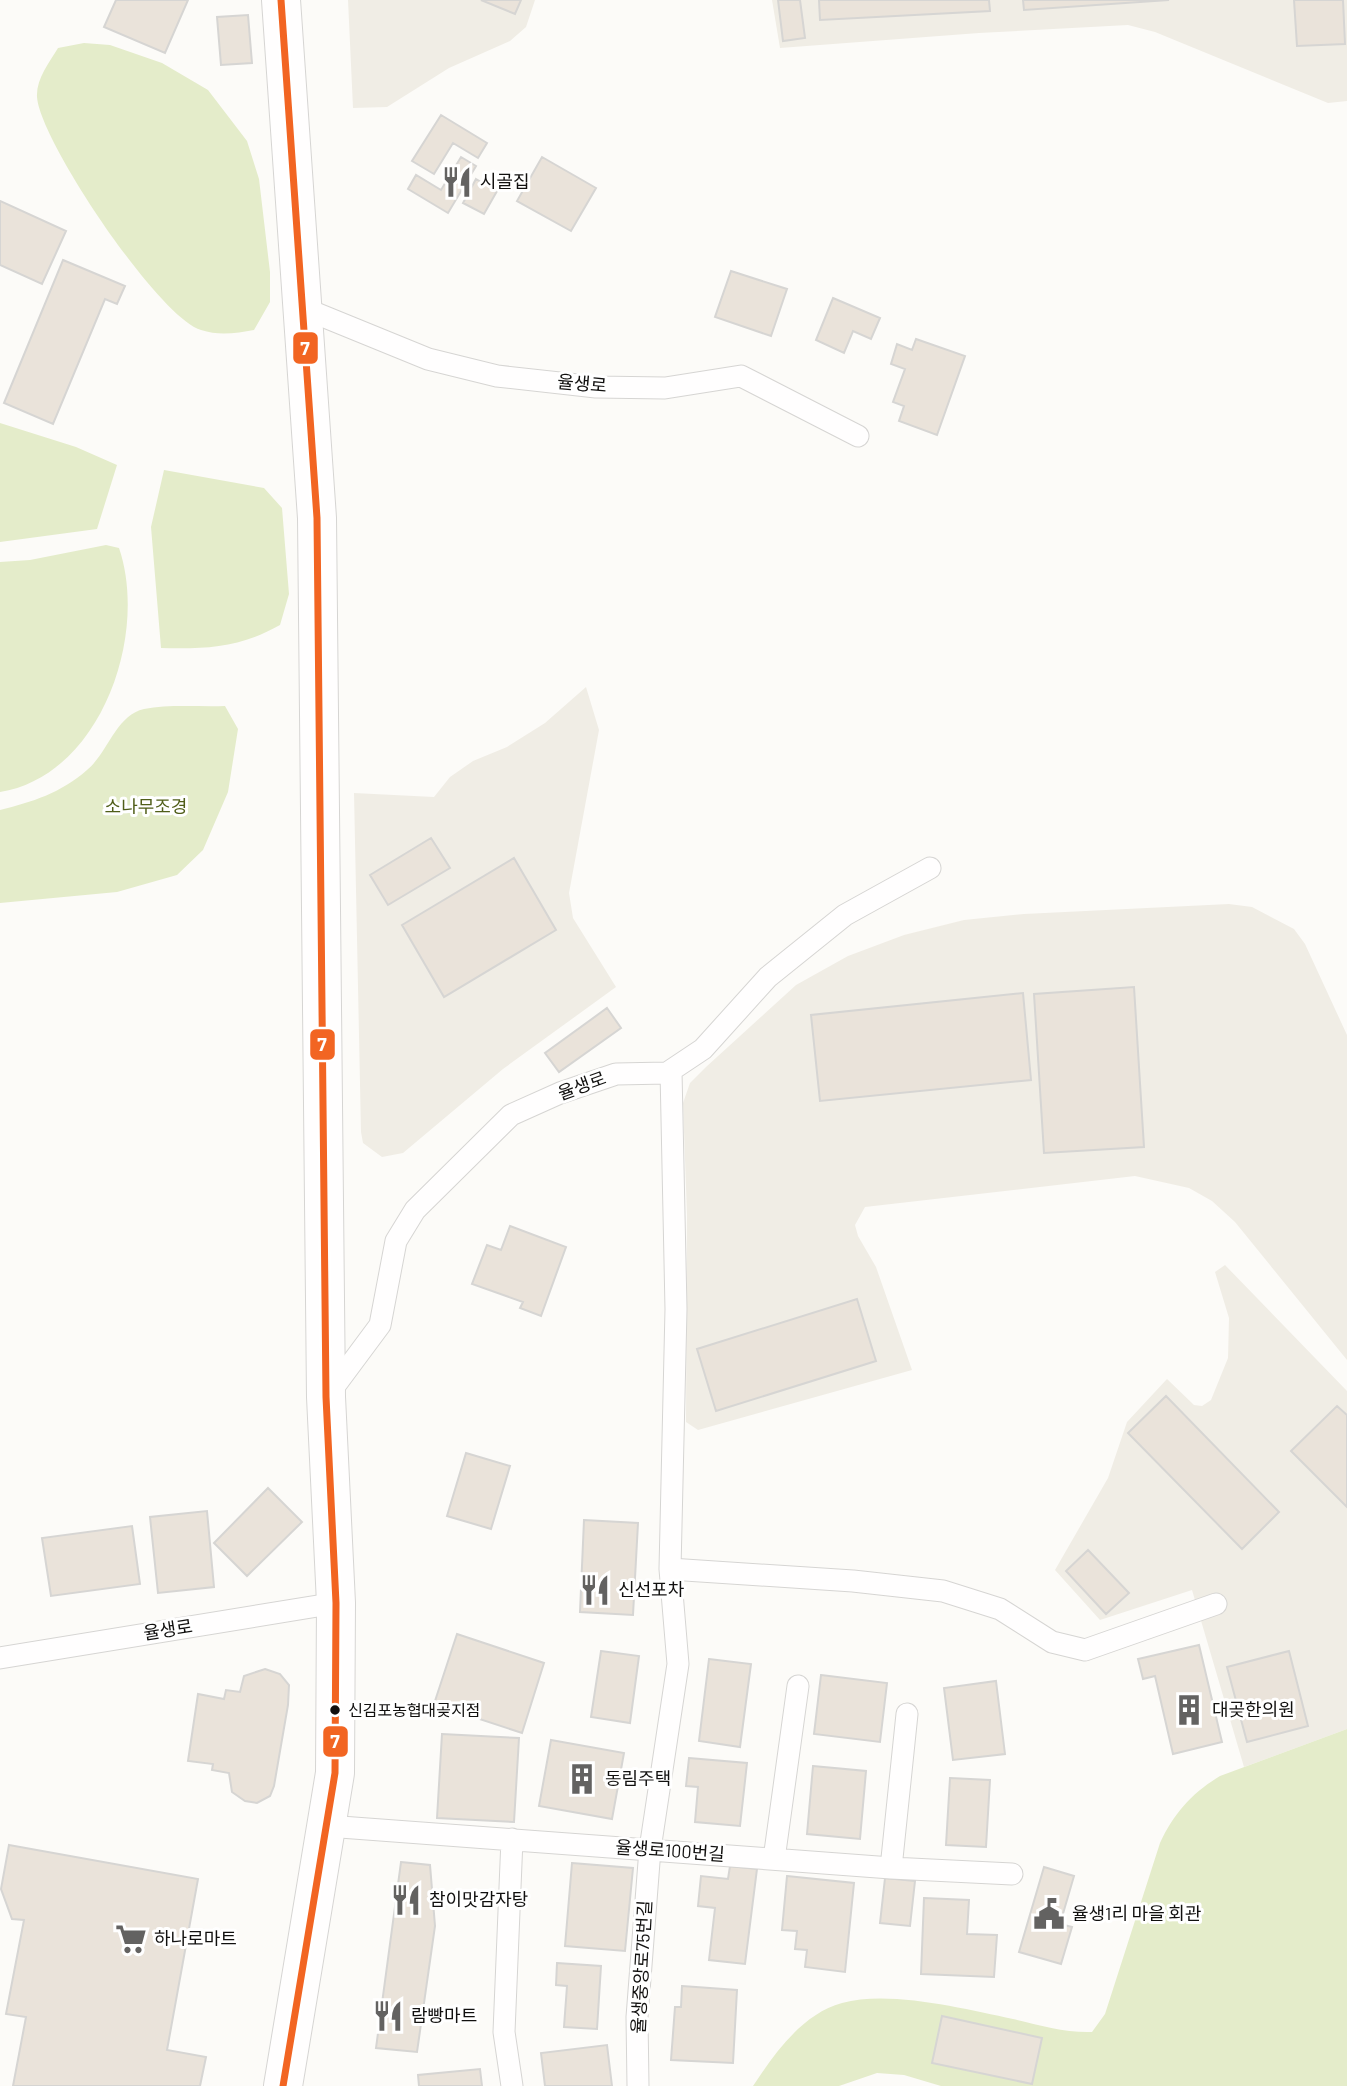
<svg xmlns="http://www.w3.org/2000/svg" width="1347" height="2086" font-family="Barlow,'Noto Sans KR',sans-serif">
<rect width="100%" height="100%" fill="#fcfbf8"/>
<path fill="#f0ede5" d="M348,0H535L526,27L510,41L449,68L387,107L353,108Z
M772,0H1347V101L1328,103L1155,32L1128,25L979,33L780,48Z
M586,687L599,730L569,893L573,918L616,987L503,1069L403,1153L382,1157L363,1143L361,1132L354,793L434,797L450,777L473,761L507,747L545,723Z
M1229,904L1252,907L1294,929L1305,944L1347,1035V1360L1235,1222L1212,1201L1189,1188L1135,1176L865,1207L855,1225L858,1236L876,1267L912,1370L698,1430L686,1422L687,1215L683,1103L690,1083L706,1067L796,985L848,956L904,935L964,920L1024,914Z
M1225,1265L1347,1391V1729L1244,1767L1192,1590L1100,1620L1055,1570L1108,1478L1127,1422L1167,1379L1194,1405L1202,1406L1211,1400L1228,1358L1229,1318L1215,1272Z"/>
<path fill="#e4ecca" d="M84,43L110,45L162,63L208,90L247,141L259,179L270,272V302L254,330C237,333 219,336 201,330C159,318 40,141 37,97C36,79 49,63 58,48Z
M0,423L76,447L117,465L97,529L0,542Z
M164,470L264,488L282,508L289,594L280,625C239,648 206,649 161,648L151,527Z
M106,545L119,548C149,636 100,776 0,792V562L30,560Z
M225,706L238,729L228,792L203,850L177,875L117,892L0,903V810C32,802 61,793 87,770C108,753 116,715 144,709C169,704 199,707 225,706Z
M1347,1729V2086H941L904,2075L877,2073L839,2086H753C775,2053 802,2014 842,2003C890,1990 964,2009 1013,2019C1038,2025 1066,2033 1092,2032L1105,2014L1160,1843C1174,1813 1192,1793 1220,1776Z"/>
<path fill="#eae3da" stroke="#d6d5d3" stroke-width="2" d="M116,0H188L165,53L104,27Z
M481,0H521L515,14Z
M778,0H800L805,38L783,41Z
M819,0H989L990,11L820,20Z
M1023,0H1169L1024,10Z
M1294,0H1343L1345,44L1297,46Z
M248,15L252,63L221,65L217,17Z
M441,115L487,143L478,158L453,143L434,174L412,161Z
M461,157L476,166L448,213L408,189L416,175L441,190Z
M542,157L596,188L571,231L517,201Z
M476,179L497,191L484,214L463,203Z
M0,201L66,231L42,284L0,265Z
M63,260L125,286L117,304L105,299L53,424L4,403Z
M731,271L787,289L771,336L715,317Z
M833,298L880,318L871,339L853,331L844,353L816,340Z
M916,339L965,356L937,435L899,421L904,406L893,402L905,369L891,364L897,344L912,350Z
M431,838L450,868L388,905L370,875Z
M514,858L556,930L444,997L402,925Z
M1134,987L1144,1147L1044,1153L1034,994Z
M1023,993L1031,1080L820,1101L811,1015Z
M607,1008L621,1028L559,1072L545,1053Z
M510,1226L566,1247L541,1316L520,1308L523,1302L472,1284L487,1245L501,1250Z
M857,1299L876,1361L716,1411L697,1349Z
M1166,1396L1279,1512L1242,1549L1128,1433Z
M1337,1406L1347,1415V1507L1291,1451Z
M466,1453L510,1466L491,1529L447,1516Z
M268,1488L302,1522L247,1576L214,1543Z
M207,1511L214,1587L158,1593L150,1517Z
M584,1520L638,1523L633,1615L580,1612Z
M132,1526L140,1584L51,1596L42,1538Z
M1088,1550L1129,1593L1106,1614L1066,1571Z
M457,1634L544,1663L522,1733L434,1704Z
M1199,1645L1222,1742L1173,1754L1155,1676L1143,1679L1138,1659Z
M601,1651L639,1656L630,1723L591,1717Z
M1289,1651L1308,1726L1247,1742L1227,1667Z
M709,1659L751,1664L740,1747L699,1741Z
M265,1669L280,1674L289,1685L288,1705L274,1786L270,1796L257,1803L245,1801L232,1792L229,1773L212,1770L213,1764L188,1761L198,1694L224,1699L226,1690L240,1692L244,1676Z
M821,1675L887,1683L880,1742L814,1734Z
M996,1681L1005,1754L953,1760L944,1688Z
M442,1734L519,1738L514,1822L437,1818Z
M551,1740L624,1753L612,1819L539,1806Z
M689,1758L747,1763L740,1826L695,1822L698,1787L686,1786Z
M813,1766L866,1771L860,1839L807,1834Z
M950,1778L990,1780L986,1847L946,1845Z
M9,1845L198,1879L167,2050L206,2057L200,2086H13L26,2017L6,2014L24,1920L12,1919L1,1889Z
M401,1862L430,1865L435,1926L417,2052L376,2048Z
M572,1863L633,1868L625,1951L565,1946Z
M730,1866L757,1869L745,1964L709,1960L715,1908L698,1906L701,1876L728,1879Z
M1044,1867L1074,1876L1060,1924L1072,1927L1061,1964L1019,1952Z
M787,1876L854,1883L845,1972L805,1967L807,1950L795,1949L797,1931L782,1930Z
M885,1878L915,1881L910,1926L880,1923Z
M924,1898L969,1900L967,1934L997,1935L994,1977L921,1974Z
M557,1963L601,1966L597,2029L564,2027L567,1986L556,1985Z
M682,1986L737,1990L733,2063L671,2060L675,2007H681Z
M942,2016L1042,2038L1032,2084L932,2063Z
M607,2045L612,2086H545L541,2053Z
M480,2069L482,2086H419L418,2075Z"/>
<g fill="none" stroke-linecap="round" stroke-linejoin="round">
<defs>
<path id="service" d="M303,308L428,359L497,376L596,387L665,388L741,376L858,436
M328,1395L380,1325L396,1241L415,1210L511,1115L560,1093L616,1074L667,1073L703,1049L768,977L845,915L930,868
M670,1569L853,1581L943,1591L1000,1609L1052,1642L1085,1650L1216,1604
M0,1658L336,1603
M327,1826L891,1868L1012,1874
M512,1839L504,2032L512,2086
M774,1859L798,1686
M891,1868L907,1714
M638,2086L637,2017L650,1849L678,1664L670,1569L676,1309L671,1071"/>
<path id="tertiary" d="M281,0L317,518L326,1397L336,1603L335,1773L283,2086"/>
</defs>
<use href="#service" stroke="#d6d5d3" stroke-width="23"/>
<use href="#tertiary" stroke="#d6d5d3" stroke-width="40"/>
<use href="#service" stroke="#fffefe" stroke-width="21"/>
<use href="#tertiary" stroke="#fffefe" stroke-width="38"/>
<defs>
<path id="bus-1" d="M281,0L317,518L326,1397L336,1603L335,1773L283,2086"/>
</defs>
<use href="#bus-1" stroke="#fff" stroke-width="12"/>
<use href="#bus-1" stroke="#f26522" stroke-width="7"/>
</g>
<defs>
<symbol id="restaurant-bare" viewBox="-9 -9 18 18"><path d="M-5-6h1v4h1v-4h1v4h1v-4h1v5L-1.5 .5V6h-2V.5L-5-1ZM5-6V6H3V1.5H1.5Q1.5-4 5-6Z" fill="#636261" stroke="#fff" stroke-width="2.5" paint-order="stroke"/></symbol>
<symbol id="building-bare" viewBox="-9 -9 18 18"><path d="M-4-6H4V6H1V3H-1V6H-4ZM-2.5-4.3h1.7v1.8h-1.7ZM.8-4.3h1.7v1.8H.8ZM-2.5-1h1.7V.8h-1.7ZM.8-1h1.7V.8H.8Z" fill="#636261" stroke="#fff" stroke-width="2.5" paint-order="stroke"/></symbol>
<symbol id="civic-bare" viewBox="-9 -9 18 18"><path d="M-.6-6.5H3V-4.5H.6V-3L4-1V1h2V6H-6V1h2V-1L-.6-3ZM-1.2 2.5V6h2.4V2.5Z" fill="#636261" stroke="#fff" stroke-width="2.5" paint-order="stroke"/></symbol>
<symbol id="supermarket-bare" viewBox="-9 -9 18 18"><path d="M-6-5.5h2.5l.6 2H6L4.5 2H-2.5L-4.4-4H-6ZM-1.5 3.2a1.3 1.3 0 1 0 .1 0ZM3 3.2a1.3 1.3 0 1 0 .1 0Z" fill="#636261" stroke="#fff" stroke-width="2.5" paint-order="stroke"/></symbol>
</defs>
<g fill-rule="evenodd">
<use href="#restaurant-bare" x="435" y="160" width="44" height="44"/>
<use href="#restaurant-bare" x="573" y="1568" width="44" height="44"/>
<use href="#building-bare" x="1167" y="1688" width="44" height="44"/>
<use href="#building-bare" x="560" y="1757" width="44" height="44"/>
<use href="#restaurant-bare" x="384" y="1878" width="44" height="44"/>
<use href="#civic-bare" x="1027" y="1892" width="44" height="44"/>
<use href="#supermarket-bare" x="109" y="1917" width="44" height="44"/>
<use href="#restaurant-bare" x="366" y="1994" width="44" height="44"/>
</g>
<circle fill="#11100f" stroke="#fff" stroke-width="2.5" cx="335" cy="1710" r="6"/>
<g text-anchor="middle" stroke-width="6" stroke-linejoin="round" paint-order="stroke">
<g font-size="16" fill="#11100f" stroke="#fff" text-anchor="start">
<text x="348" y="1716">신김포농협대곶지점</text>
</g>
<g font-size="18" fill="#11100f" stroke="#fff" text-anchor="start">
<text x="480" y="188">시골집</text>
<text x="618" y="1596">신선포차</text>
<text x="1212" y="1716">대곶한의원</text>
<text x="605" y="1785">동림주택</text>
<text x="429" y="1906">참이맛감자탕</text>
<text x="1072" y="1920">율생1리 마을 회관</text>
<text x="154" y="1945">하나로마트</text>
<text x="411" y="2022">람빵마트</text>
</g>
<g font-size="18" fill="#11100f" stroke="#fff">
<text transform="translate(582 384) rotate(5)" y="6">율생로</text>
<text transform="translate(582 1086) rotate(-20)" y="6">율생로</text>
<text transform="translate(168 1630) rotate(-9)" y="6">율생로</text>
<text transform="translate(670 1851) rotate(4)" y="6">율생로100번길</text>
<text transform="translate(642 1967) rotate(-87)" y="6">율생중앙로75번길</text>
</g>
<g font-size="18" fill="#505e19" stroke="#fff">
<text x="146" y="813">소나무조경</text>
</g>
</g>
<g stroke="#fff" stroke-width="2.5">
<rect x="292" y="331" width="27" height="34" rx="7" fill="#f26522"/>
<rect x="309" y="1028" width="27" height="33" rx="7" fill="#f26522"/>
<rect x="322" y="1725" width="27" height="33" rx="7" fill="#f26522"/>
</g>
<g font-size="19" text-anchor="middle" font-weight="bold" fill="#fff">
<text x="305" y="355">7</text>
<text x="322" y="1051">7</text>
<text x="335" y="1748">7</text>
</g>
</svg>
